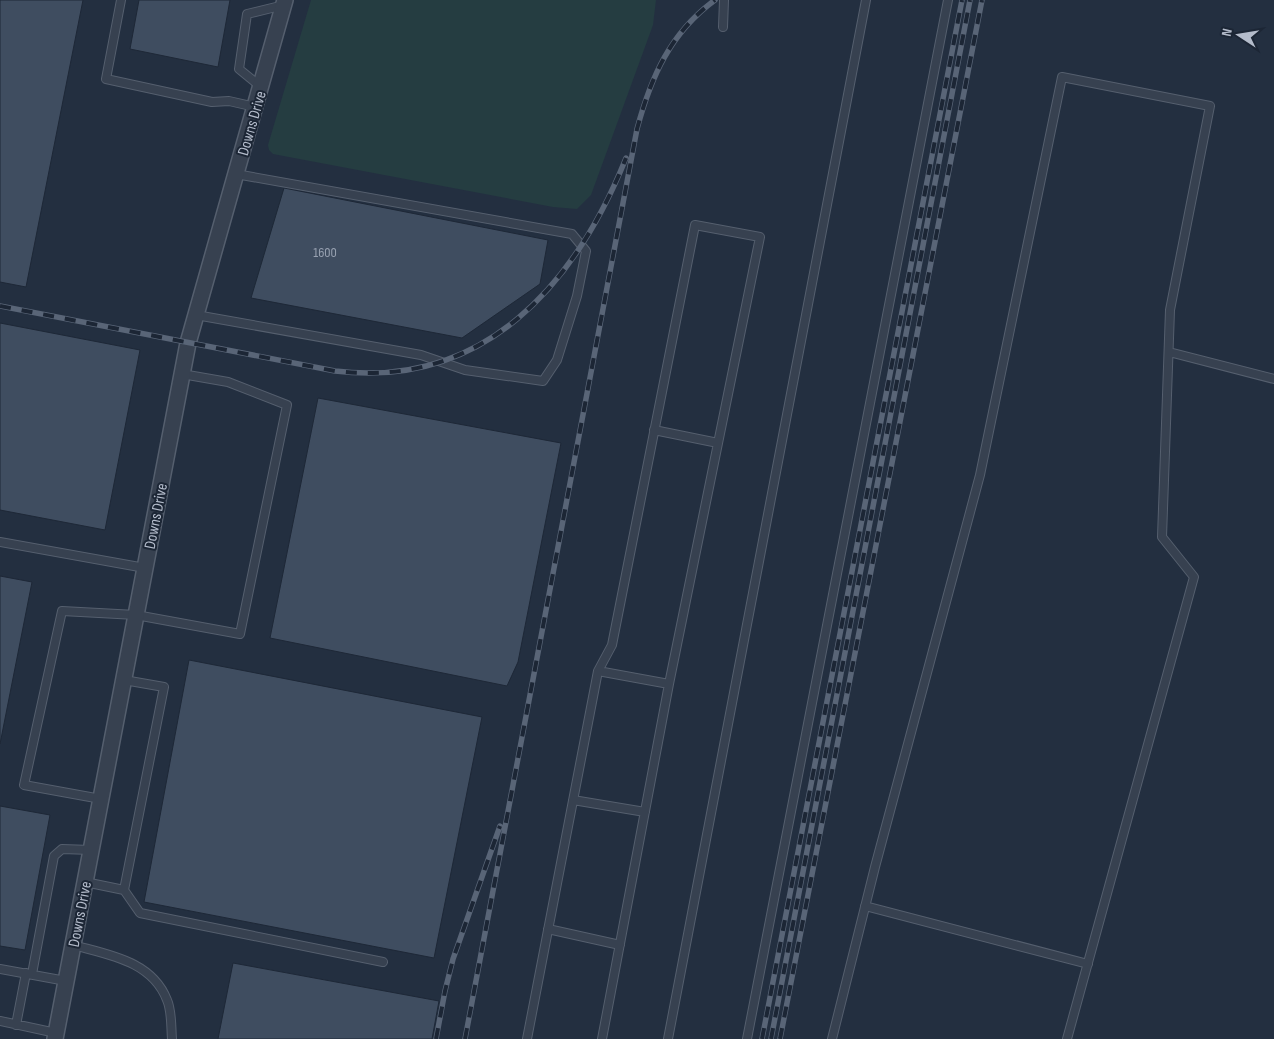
<svg xmlns="http://www.w3.org/2000/svg" width="1274" height="1039" font-family="'Sofia Sans Condensed',sans-serif">
<rect width="100%" height="100%" fill="#232f40"/>
<path fill="#253d41" d="M311,0H656L653,25L591,195L577,209L553,207L273,154L269,150L268,145Z"/>
<path fill="#3f4d60" stroke="#1e2837" d="M0,0H83L26,287L0,282Z
M139,0H230L218,67L130,49Z
M284,188L548,240L540,284L462,338L251,298Z
M0,323L140,350L105,530L0,510Z
M318,398L561,443L518,662L507,686L270,638Z
M0,576L32,582L0,744Z
M189,660L482,717L434,958L144,902Z
M0,806L50,815L25,950L0,946Z
M233,963L439,1001L432,1039H218Z"/>
<g fill="none" stroke-linecap="round" stroke-linejoin="round">
<defs>
<path id="service" d="M121,0L106,79L212,102L229,101L255,107
M723,27L724,0
M261,87L239,69L247,14L284,5
M196,315L421,355L465,370L543,381L557,360L577,296L586,251L572,234L236,174
M1169,352L1274,379
M654,430L718,443
M0,542L145,568
M101,799L24,785L62,611L136,615L240,634L287,405L228,382L182,374
M573,800L645,812
M85,882L124,890L164,687L124,680
M124,890L140,913L383,962
M865,906L1088,964
M548,929L620,945
M73,945C109,955 152,961 167,1000C172,1011 171,1027 172,1039
M0,969L66,981
M32,974L54,856L62,849L91,850
M0,1021L56,1033
M16,1025L26,973
M527,1039L598,671L612,645L695,225L760,237L669,684L598,671
M602,1039L669,684
M668,1039L866,0
M747,1039L948,0
M832,1039L875,867L980,475L1062,77L1210,106L1170,310L1162,537L1194,577L1067,1039"/>
<path id="minor" d="M55,1039L188,343L285,0"/>
</defs>
<use href="#service" stroke="#555f6e" stroke-width="10"/>
<use href="#minor" stroke="#555f6e" stroke-width="18"/>
<use href="#service" stroke="#374150" stroke-width="8"/>
<use href="#minor" stroke="#374150" stroke-width="15"/>
<defs>
<path id="rail" d="M0,306L335,371C484,389 575,285 626,158
M436,1039L445,991L453,959L500,826
M465,1039L637,129C651,77 670,33 715,0
M762,1039L962,0
M771,1039L970,0
M780,1039L982,0"/>
</defs>
<use href="#rail" stroke="#596577" stroke-width="5.5"/>
<use href="#rail" stroke="#1c2635" stroke-width="4" stroke-dasharray="11" stroke-linecap="butt"/>
</g>
<g text-anchor="middle" stroke-width="4" stroke-linejoin="round" paint-order="stroke">
<g font-size="14" fill="#97a0b0">
<text x="325" y="257">1600</text>
</g>
<g font-size="16" fill="#b4bccb" stroke="#1c2635">
<text transform="translate(251 123) rotate(-74)" y="6">Downs Drive</text>
<text transform="translate(155 516) rotate(-79)" y="6">Downs Drive</text>
<text transform="translate(79 914) rotate(-79)" y="6">Downs Drive</text>
</g>
</g>
<g transform="translate(1239 35) rotate(282)" stroke="#1c2635" stroke-width="4" paint-order="stroke">
<path d="M0-4L9 19L0 12L-9 19Z" fill="#b4bccb"/>
<text y="-8" font-size="14" font-weight="bold" text-anchor="middle" fill="#b4bccb">N</text>
</g>
</svg>
